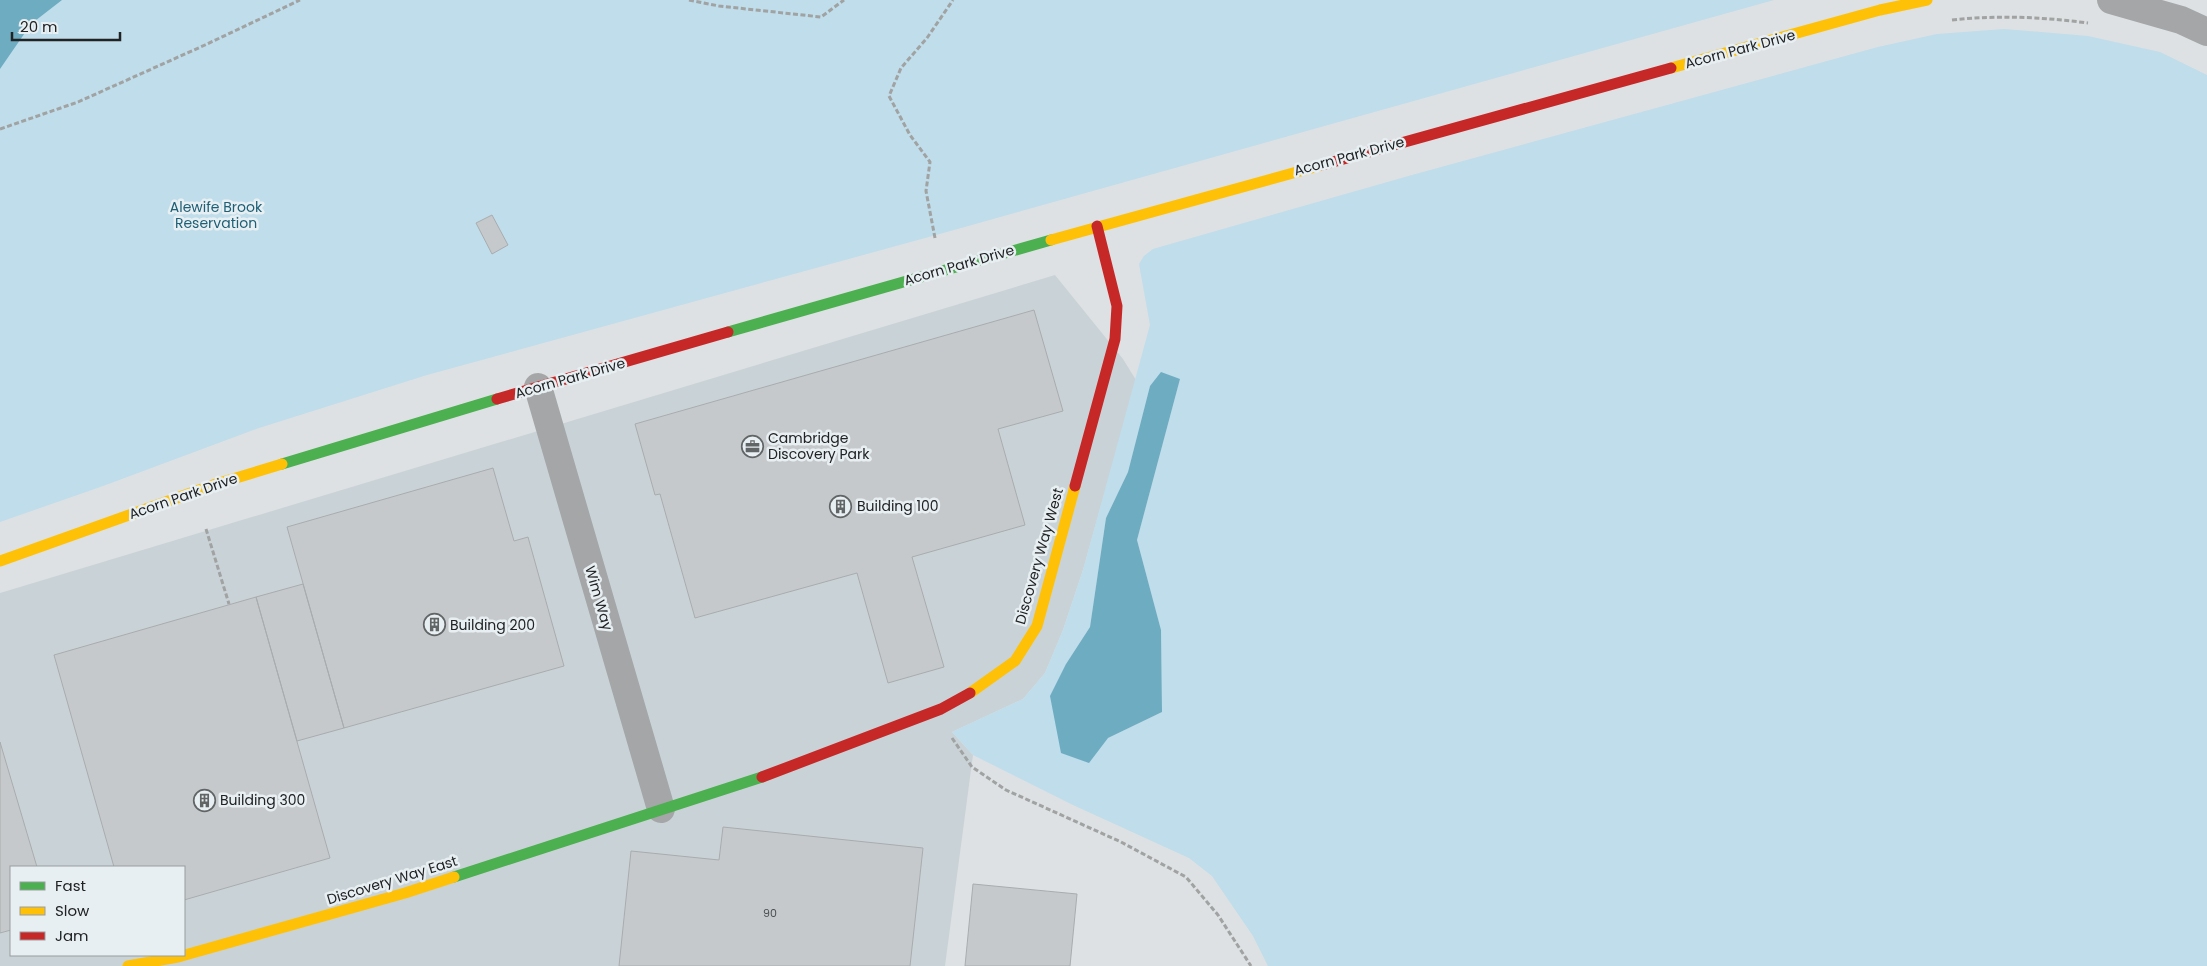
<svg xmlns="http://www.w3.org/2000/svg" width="2207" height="966" font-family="Poppins,sans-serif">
<rect width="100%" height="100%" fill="#dde1e3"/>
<path fill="#c9d3d7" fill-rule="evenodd" d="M1055,275L1123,359L1136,380L1083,570L1063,630L1045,673L1023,699L952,732L973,755L945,966H0V593ZM11,867H184V955H11Z"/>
<path fill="#bfddea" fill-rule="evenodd" d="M0,0H1774L936,235L427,375L259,428L103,486L0,522Z
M2004,29L2088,36L2160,52L2207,75V966H1268L1253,936L1212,876L1189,858L1073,805L973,755L952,732L1023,699L1045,673L1063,630L1083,570L1150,325L1139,264L1144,256L1153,249L1412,175L1878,47L1937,34ZM1180,379L1137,540L1161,630L1162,712L1108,738L1066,664L1090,627L1106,518L1128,472L1150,386Z"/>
<path fill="#6eacc2" d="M0,0H62L31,24L0,69Z
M1161,372L1180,379L1137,540L1161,630L1162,712L1108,738L1089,763L1061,753L1050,696L1066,664L1090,627L1106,518L1128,472L1150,386Z"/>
<path fill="#c6c9cb" stroke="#a9acae" d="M492,215L508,245L492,254L476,223Z
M1034,310L1063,411L998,429L1025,525L912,557L944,667L888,683L857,573L695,618L660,494L655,495L635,424Z
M493,468L514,541L528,537L564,666L344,728L287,527Z
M303,584L344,728L297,741L256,597Z
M256,597L330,858L184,900V867H114L54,655Z
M0,742L37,867H11V930L0,933Z
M723,827L923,848L910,966H619L631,851L719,860Z
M973,884L1077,894L1070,966H965Z"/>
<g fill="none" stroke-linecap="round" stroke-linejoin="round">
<path stroke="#a1a2a2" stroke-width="3" stroke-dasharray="5 2.5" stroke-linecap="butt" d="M689,0L719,6L821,17L844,0
M1952,20C1998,15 2042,17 2088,23
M0,129L78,102L205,45L300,0
M935,238L926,191L930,162L910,135L889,96L901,68L927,38L953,0
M206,529L229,604
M952,738L972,767L1006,790L1121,842L1186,877L1218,915L1251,966"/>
<path stroke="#a4a6a7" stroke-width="28" d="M2111,0L2181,20L2207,32
M538,387L661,809"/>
<path stroke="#4caf50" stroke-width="11" d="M728,332L1051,240
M282,464L497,399
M454,877L762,777"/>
<path stroke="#ffc107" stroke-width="11" d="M1671,68L1880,10L1927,0
M1051,240L1322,165
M0,561L216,484L282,464
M970,693L1015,661L1037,626L1075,486
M128,966L178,957L405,893L454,877"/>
<path stroke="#c62828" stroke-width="11" d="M1322,165L1671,68
M497,399L728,332
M1075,486L1115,339L1117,306L1097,226
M762,777L941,709L970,693"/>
</g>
<defs>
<symbol id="office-ring" viewBox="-11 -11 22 22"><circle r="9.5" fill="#e8eff2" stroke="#626566" stroke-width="1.5"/><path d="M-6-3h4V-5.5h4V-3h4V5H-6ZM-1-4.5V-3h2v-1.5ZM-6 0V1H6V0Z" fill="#626566"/></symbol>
<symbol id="building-ring" viewBox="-11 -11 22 22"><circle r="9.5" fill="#e8eff2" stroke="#626566" stroke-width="1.5"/><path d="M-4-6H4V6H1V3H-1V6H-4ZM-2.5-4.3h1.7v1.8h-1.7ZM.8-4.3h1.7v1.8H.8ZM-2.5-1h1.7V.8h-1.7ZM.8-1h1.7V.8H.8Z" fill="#626566"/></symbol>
</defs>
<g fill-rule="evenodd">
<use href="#office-ring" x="740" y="434" width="25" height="25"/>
<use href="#building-ring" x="828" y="494" width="25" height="25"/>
<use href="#building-ring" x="422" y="612" width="25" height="25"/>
<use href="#building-ring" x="192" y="788" width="25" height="25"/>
</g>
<g text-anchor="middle" stroke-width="5" stroke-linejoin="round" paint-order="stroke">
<g font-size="11" fill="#4b4e4f">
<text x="770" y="917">90</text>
</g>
<g font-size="14" fill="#202223" stroke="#e8eff2">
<text transform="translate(1740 49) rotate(-15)" y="5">Acorn Park Drive</text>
<text transform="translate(1349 156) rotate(-15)" y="5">Acorn Park Drive</text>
<text transform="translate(959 265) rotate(-16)" y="5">Acorn Park Drive</text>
<text transform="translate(570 378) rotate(-16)" y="5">Acorn Park Drive</text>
<text transform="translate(183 496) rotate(-19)" y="5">Acorn Park Drive</text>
<text transform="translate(1039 556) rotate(-74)" y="5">Discovery Way West</text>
<text transform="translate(599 598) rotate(74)" y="5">Wim Way</text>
<text transform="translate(392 880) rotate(-17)" y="5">Discovery Way East</text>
</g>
<g font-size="14" fill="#1c5f76" stroke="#e8eff2">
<text x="216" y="212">Alewife Brook<tspan x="216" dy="16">Reservation</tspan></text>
</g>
<g font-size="14" fill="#202223" stroke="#e8eff2" text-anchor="start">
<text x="768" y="443">Cambridge<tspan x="768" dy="16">Discovery Park</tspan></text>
<text x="857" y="511">Building 100</text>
<text x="450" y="630">Building 200</text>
<text x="220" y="805">Building 300</text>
</g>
</g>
<rect x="10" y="866" width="175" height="90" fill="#e8eff2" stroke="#989d9f"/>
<rect x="20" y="882" width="25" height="8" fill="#4caf50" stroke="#989d9f"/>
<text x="55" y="891" font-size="15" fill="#202223">Fast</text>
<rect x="20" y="907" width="25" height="8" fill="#ffc107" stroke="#989d9f"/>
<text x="55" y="916" font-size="15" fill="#202223">Slow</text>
<rect x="20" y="932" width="25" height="8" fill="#c62828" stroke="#989d9f"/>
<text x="55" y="941" font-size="15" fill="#202223">Jam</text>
<path d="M12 32v8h108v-8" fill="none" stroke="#202223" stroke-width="2.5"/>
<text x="20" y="32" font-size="15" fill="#202223" stroke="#e8eff2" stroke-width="4" paint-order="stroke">20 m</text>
</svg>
